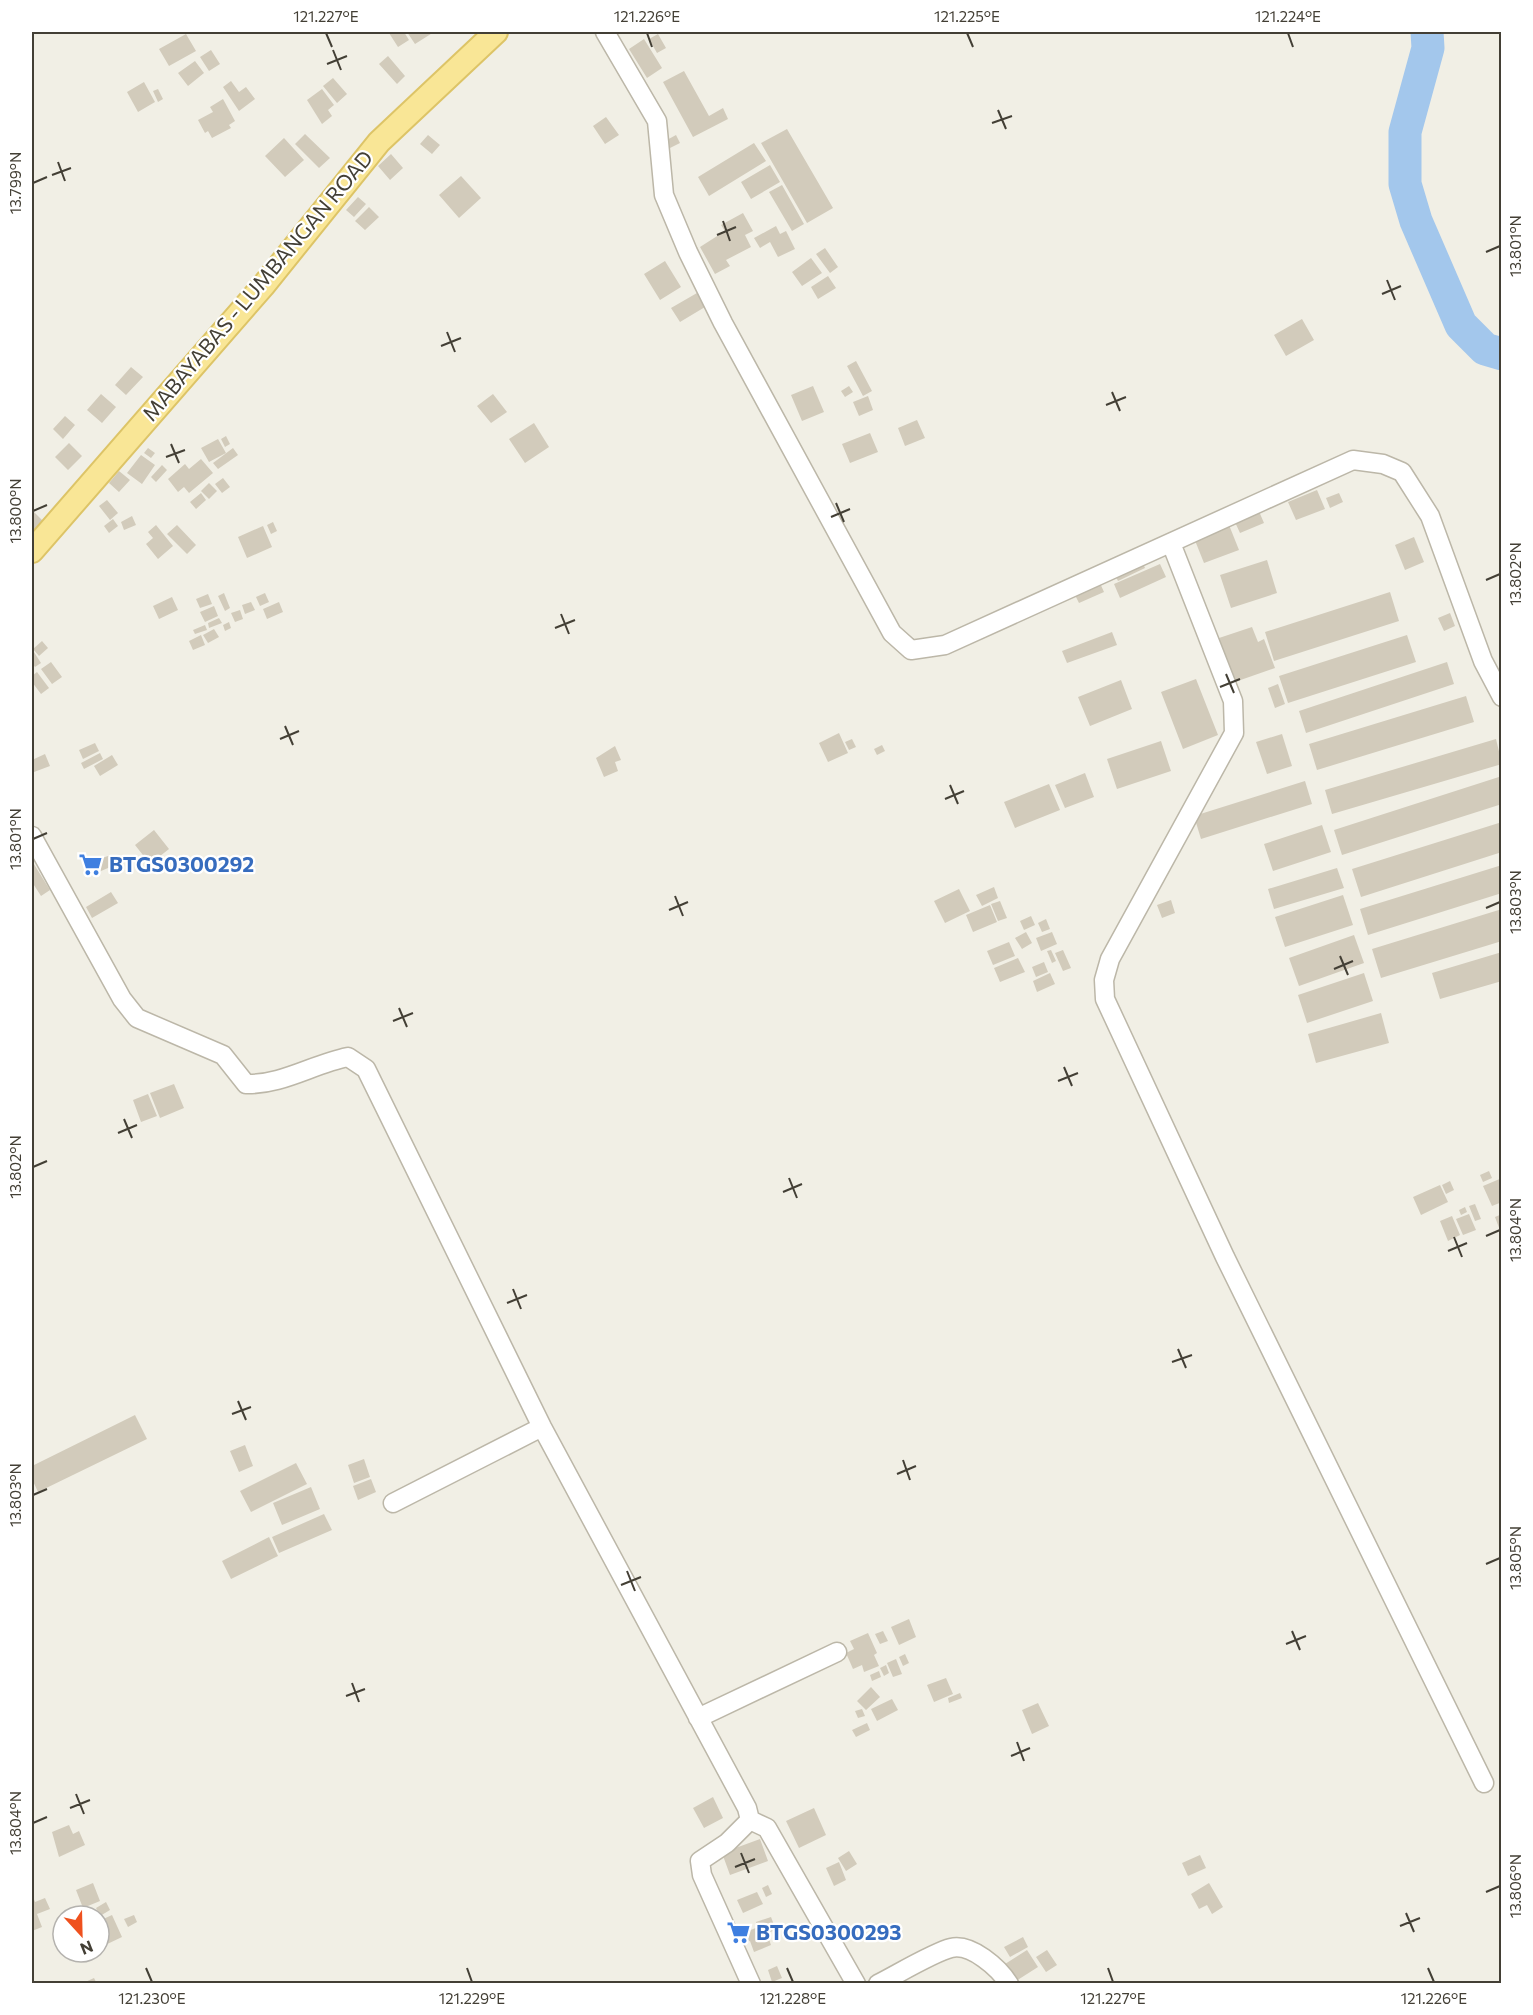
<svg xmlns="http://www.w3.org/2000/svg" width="1533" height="2015" font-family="Commissioner,sans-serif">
<rect width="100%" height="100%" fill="#f1efe5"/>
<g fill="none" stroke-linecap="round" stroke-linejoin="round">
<path stroke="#a3c7ec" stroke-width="33" d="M1427,32L1428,48L1405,132V184L1416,221L1461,325L1485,349L1502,354"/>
</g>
<path fill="#d2cbbb" d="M404,32L409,40L398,47L389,33Z
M407,32H434L415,44Z
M186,34L196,51L169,66L159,49Z
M658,34L666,48L657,53L649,39Z
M644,39L662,68L647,78L629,49Z
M211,50L220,64L209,71L200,57Z
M388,56L405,76L397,84L379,64Z
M195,61L204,73L188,86L178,73Z
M684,71L709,116L723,108L728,119L693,137L663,82Z
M333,78L347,94L337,103L323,86Z
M231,81L239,92L246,87L255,99L239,111L223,87Z
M144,82L155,102L138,112L127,92Z
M158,89L163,99L158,102L153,91Z
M322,89L334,105L328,110L332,116L322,124L307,100Z
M223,99L235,121L229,125L231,128L212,138L208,131L205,133L198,120L213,112L210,107Z
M606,117L619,135L605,144L593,126Z
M787,129L833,208L807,223L761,143Z
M305,134L330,158L319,168L295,144Z
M428,135L440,145L432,154L420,144Z
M676,135L680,143L668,149L665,141Z
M284,138L304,160L285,177L265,156Z
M754,143L766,161L709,196L698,177Z
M391,154L403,168L390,180L378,166Z
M770,165L780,182L751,199L741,182Z
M461,176L481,198L459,218L439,195Z
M782,185L804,224L792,231L769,192Z
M358,197L366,204L354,217L346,210Z
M369,207L379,217L365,230L355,221Z
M743,213L753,231L745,235L751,247L726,260L730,266L715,274L700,247L725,231L721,225Z
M776,226L780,234L786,231L795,249L778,257L770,242L760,248L754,238Z
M825,248L838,267L830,273L816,254Z
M811,258L822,273L802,286L792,272Z
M665,261L681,287L660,300L644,274Z
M828,276L836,288L818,299L811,287Z
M697,293L705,307L680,322L671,308Z
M1302,319L1314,340L1286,356L1274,335Z
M856,361L872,391L863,396L847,366Z
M131,367L143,377L126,395L115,385Z
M813,386L824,412L802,421L791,395Z
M849,386L853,392L845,397L841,391Z
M101,394L116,407L102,423L87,410Z
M493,394L507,412L491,423L477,406Z
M868,396L873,410L859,416L853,402Z
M65,416L75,425L63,439L53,429Z
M917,420L925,438L905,446L898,428Z
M534,423L549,447L525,463L509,439Z
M870,433L878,452L850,463L842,444Z
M226,436L230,444L225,447L221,439Z
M218,439L226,453L209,462L201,448Z
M69,443L82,456L68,470L55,457Z
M148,448L155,453L151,458L144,453Z
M233,448L238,455L218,469L213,463Z
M141,455L155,465L142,484L127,473Z
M201,459L213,473L189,493L184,487L178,492L168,479L185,464L189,469Z
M162,465L167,470L156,482L151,477Z
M119,471L130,480L119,492L109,483Z
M223,478L230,487L222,493L215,484Z
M209,483L217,491L209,499L201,491Z
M1317,490L1325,509L1296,520L1288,502Z
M201,493L206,500L196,509L190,502Z
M1339,493L1343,502L1330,508L1326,498Z
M107,500L118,513L110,520L99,506Z
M1258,509L1264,523L1240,533L1234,520Z
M33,511L45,523L32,537V513Z
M132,516L136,525L124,530L121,522Z
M113,519L118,526L109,533L104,526Z
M273,522L277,531L271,534L267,525Z
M156,525L173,546L158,559L146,544L153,538L148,532Z
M177,525L196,545L187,554L167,534Z
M1229,525L1239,550L1204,563L1194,538Z
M263,526L272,547L247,558L238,537Z
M1414,537L1424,562L1405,570L1395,545Z
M1267,560L1277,593L1231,608L1220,575Z
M1142,561L1145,568L1118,581L1114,573Z
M1160,564L1166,577L1120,598L1114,584Z
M1099,581L1104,592L1079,603L1074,593Z
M1390,592L1399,621L1274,661L1265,632Z
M224,593L230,608L225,611L218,596Z
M265,593L269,602L260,606L256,597Z
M208,594L212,604L200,608L196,599Z
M172,597L178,610L159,619L153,606Z
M251,602L255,610L245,614L242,605Z
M279,602L283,612L267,619L263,609Z
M214,606L218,616L205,622L200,612Z
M240,610L243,619L235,622L231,613Z
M1450,613L1455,626L1444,631L1438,618Z
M219,618L222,623L209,628L208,623Z
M229,622L231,628L225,631L223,625Z
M205,625L207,630L195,634L193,630Z
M1252,627L1258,642L1264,639L1275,668L1232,683L1216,639Z
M214,629L219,637L208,643L203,635Z
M1112,632L1117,645L1067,663L1062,651Z
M201,635L205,645L193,650L189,641Z
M1407,635L1416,662L1288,703L1279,676Z
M42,641L48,648L39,656L33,649Z
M32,649L41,663L35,667L32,663Z
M51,662L62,677L52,684L41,669Z
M1447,662L1454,684L1306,733L1299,711Z
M37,672L49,688L41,694L32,682V676Z
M1196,679L1218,735L1183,749L1161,692Z
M1121,680L1132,709L1090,726L1078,697Z
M1278,684L1285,704L1275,708L1268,688Z
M1466,696L1474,722L1317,770L1309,744Z
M839,733L848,753L828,762L819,743Z
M1282,734L1292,766L1267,774L1256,742Z
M852,739L856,747L849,750L845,742Z
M1496,739L1502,764L1332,814L1325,790Z
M1161,741L1171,771L1117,789L1107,759Z
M95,743L99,751L83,759L79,750Z
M882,745L885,751L877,755L874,749Z
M615,746L621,760L615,762L618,771L604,777L596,758Z
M100,753L103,759L84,769L81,763Z
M45,754L50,766L34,772L32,760Z
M112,755L118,765L100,776L94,766Z
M1085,773L1094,797L1065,808L1055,785Z
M1502,776V804L1342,855L1334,830Z
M1305,781L1312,804L1201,839L1194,816Z
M1049,784L1060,810L1015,828L1004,802Z
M1502,822V852L1361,897L1352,869Z
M1322,825L1331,852L1273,871L1264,844Z
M154,830L169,849L150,864L135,845Z
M111,855L115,865L101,871L96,860Z
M32,861L50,890L41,896L32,882Z
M1502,865V893L1368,935L1360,909Z
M1337,868L1344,888L1274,909L1268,889Z
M994,887L998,898L982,906L976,895Z
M959,889L970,911L945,923L934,901Z
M111,892L118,903L92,918L86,907Z
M1343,895L1353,925L1285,947L1275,917Z
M1171,900L1175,913L1162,918L1157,905Z
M1000,901L1007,918L998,921L991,904Z
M990,905L997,922L973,932L966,915Z
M1502,909V941L1381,978L1372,949Z
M1031,916L1035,925L1024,930L1020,921Z
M1046,919L1050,929L1042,932L1038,923Z
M1026,932L1032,943L1022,949L1015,938Z
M1052,932L1057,944L1041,951L1036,938Z
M1354,935L1364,963L1299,986L1289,958Z
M1009,942L1015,956L993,965L987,951Z
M1051,950L1056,961L1052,963L1047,951Z
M1063,950L1071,968L1063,971L1055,953Z
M1502,952V981L1440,999L1432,973Z
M1018,958L1025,972L1000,982L994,968Z
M1044,962L1048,972L1036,977L1032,967Z
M1050,973L1055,984L1037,992L1033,981Z
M1364,973L1373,1001L1307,1023L1298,995Z
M1381,1013L1389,1043L1316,1063L1308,1034Z
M174,1084L184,1108L160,1118L150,1093Z
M148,1094L157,1116L141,1122L133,1100Z
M1489,1171L1492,1178L1483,1182L1480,1175Z
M1502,1178V1202L1492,1206L1483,1186Z
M1450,1181L1454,1190L1446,1194L1442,1185Z
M1440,1185L1448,1202L1421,1215L1413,1197Z
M1475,1204L1481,1219L1475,1221L1469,1206Z
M1465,1207L1467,1212L1461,1215L1459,1210Z
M1469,1214L1476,1230L1463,1235L1456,1219Z
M1502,1214V1233H1501L1495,1217Z
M1452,1216L1460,1235L1448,1241L1440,1221Z
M135,1415L147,1439L38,1492L32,1479V1466Z
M245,1445L253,1466L239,1472L230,1451Z
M364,1459L370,1477L354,1483L348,1465Z
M296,1463L307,1484L251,1512L240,1491Z
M371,1479L376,1492L358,1500L353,1486Z
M311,1487L320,1509L282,1525L273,1503Z
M324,1514L332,1530L279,1553L272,1537Z
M269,1537L278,1556L231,1579L222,1561Z
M909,1619L916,1637L899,1645L891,1627Z
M883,1631L888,1641L880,1644L875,1634Z
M868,1633L877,1653L874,1655L879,1666L864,1672L862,1665L853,1669L846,1653L854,1649L850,1641Z
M905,1654L909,1663L903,1666L899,1657Z
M896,1659L902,1674L893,1677L887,1663Z
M886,1665L889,1673L884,1676L880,1668Z
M879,1671L881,1677L872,1681L870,1675Z
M946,1678L953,1694L934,1702L927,1685Z
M871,1687L880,1697L866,1710L857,1701Z
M960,1693L962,1698L949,1703L948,1698Z
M892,1699L898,1710L877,1721L871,1709Z
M1038,1703L1049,1726L1032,1734L1022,1710Z
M862,1709L865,1716L858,1718L855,1711Z
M867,1723L870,1730L856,1737L852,1730Z
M713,1797L723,1818L704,1828L693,1808Z
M814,1808L826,1835L799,1848L786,1821Z
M69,1825L73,1834L79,1831L85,1845L59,1857L52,1832Z
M760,1839L768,1861L730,1875L722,1853Z
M849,1851L857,1864L846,1871L838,1858Z
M1200,1855L1206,1868L1188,1876L1182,1863Z
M839,1862L846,1880L834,1886L826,1868Z
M93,1883L100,1901L83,1908L76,1890Z
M1209,1883L1223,1907L1212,1914L1207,1905L1199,1909L1191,1894Z
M768,1885L772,1894L766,1897L762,1888Z
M757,1892L763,1904L743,1913L737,1900Z
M32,1894L35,1902L45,1898L50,1909L37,1914L42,1927L32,1931Z
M106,1902L110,1910L100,1916L96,1908Z
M112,1915L122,1937L101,1947L99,1921Z
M134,1915L137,1922L128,1927L124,1919Z
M771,1917L776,1930L767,1933L771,1945L754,1952L750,1941L744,1943L741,1934L758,1927L756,1922Z
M1023,1937L1028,1947L1010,1957L1004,1947Z
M1027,1950L1038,1967L1016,1981L1005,1964Z
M1047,1950L1057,1965L1046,1972L1036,1957Z
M777,1966L782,1978L772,1982L768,1970Z
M94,1978L97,1984H81Z"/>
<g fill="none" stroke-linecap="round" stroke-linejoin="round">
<defs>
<path id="minor" d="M605,32L657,121L664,195L688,252L723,323L892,633L911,650L945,645L1353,460L1383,464L1402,472L1430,516L1483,661L1502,697
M1171,543L1233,701L1234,733L1110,959L1104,980L1105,999L1225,1257L1484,1783
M32,836L122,999L137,1018L223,1055L246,1084C282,1085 313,1064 348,1057L366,1069L542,1427L747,1808L750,1820L727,1843L700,1861L702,1875L751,1984
M393,1503L542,1427
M698,1718L837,1652
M750,1820L767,1828L856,1984
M878,1984C896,1975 934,1952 951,1948C971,1943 999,1968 1009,1984"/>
<path id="major" d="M32,551L263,286L379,142L496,32"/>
</defs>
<use href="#minor" stroke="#bcb7a8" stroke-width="21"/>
<use href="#major" stroke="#ddc467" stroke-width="26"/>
<use href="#minor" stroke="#fff" stroke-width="18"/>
<use href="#major" stroke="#f9e696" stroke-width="22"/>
</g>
<path fill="none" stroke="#433f35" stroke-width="2" d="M326,33L332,47M647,33L652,47M967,33L973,47M1288,33L1293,47M333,50L341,70M327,64L347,56M998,110L1006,129M992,123L1012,116M58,162L65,181M52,175L71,168M33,183L47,177M723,221L730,241M717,235L736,227M1486,252L1500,246M1387,280L1395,300M1382,294L1401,286M447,332L455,352M441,346L461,338M1112,392L1120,411M1106,405L1126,397M171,444L179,463M166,457L185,450M836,503L844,522M33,511L47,505M831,517L850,509M1486,580L1500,574M561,614L569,634M555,628L575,620M1226,674L1234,693M1220,687L1240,679M285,726L293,745M280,739L299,731M950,785L958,804M945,799L964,791M33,839L47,833M675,896L683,916M1486,908L1500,902M669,910L688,902M1340,956L1348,975M1334,969L1353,961M399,1008L407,1027M393,1021L413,1013M1064,1067L1072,1086M1058,1081L1078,1073M124,1119L132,1138M118,1133L137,1125M33,1167L47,1161M789,1178L797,1198M783,1192L802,1184M1486,1236L1500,1230M1454,1237L1462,1257M1448,1251L1467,1243M513,1289L521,1309M507,1303L527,1295M1178,1349L1186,1368M1172,1362L1192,1355M238,1401L246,1420M232,1414L251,1407M903,1460L910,1480M897,1474L916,1466M33,1495L47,1489M1486,1564L1500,1558M627,1571L635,1591M621,1585L641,1577M1292,1631L1300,1650M1286,1644L1306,1636M352,1683L359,1702M346,1696L365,1689M1017,1742L1024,1761M1011,1756L1030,1748M76,1794L84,1814M70,1808L90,1800M33,1823L47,1817M741,1853L749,1873M735,1867L755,1859M1486,1892L1500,1886M1406,1913L1414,1932M1400,1926L1420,1918M146,1968L152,1982M467,1968L472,1982M787,1968L793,1982M1108,1968L1113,1982M1428,1968L1434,1982"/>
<defs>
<symbol id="supermarket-bare" viewBox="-9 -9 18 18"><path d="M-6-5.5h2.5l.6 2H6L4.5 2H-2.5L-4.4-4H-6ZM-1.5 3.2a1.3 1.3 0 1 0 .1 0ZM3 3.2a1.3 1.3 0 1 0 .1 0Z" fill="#3f7fe0" stroke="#fff" stroke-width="2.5" paint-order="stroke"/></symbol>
</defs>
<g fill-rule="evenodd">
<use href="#supermarket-bare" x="74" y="848" width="33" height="33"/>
<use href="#supermarket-bare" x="722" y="1916" width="33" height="33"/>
</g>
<g text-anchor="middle" stroke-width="4.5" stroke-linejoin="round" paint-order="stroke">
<g font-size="21" fill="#433f35" stroke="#fff">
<text transform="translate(258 286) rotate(-50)" y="7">MABAYABAS - LUMBANGAN ROAD</text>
</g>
<g font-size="21" font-weight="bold" fill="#366cbe" stroke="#fff" text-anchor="start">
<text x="109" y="872">BTGS0300292</text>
<text x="756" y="1940">BTGS0300293</text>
</g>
</g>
<rect width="1533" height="2015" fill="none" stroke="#ffffff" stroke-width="66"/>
<g transform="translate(81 1934) rotate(158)"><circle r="28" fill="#ffffff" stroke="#b4b2ae" stroke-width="1.5"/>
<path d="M0-4.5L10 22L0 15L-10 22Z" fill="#ef511e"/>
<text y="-9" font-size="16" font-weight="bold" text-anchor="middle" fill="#433f35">N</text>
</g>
<rect x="33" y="33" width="1467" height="1949" fill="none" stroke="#433f35" stroke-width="2"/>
<g font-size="15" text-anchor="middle" fill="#433f35">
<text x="326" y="22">121.227°E</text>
<text x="647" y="22">121.226°E</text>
<text x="967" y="22">121.225°E</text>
<text x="1288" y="22">121.224°E</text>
<text transform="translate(16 183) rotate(-90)" y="5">13.799°N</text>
<text transform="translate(1516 246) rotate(-90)" y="5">13.801°N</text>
<text transform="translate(16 511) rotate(-90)" y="5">13.800°N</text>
<text transform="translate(1516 574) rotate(-90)" y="5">13.802°N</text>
<text transform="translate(16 839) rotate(-90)" y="5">13.801°N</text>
<text transform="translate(1516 902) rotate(-90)" y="5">13.803°N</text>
<text transform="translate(16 1167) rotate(-90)" y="5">13.802°N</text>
<text transform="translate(1516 1230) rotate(-90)" y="5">13.804°N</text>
<text transform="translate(16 1495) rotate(-90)" y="5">13.803°N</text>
<text transform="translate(1516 1558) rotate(-90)" y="5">13.805°N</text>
<text transform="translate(16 1823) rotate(-90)" y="5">13.804°N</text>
<text transform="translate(1516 1886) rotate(-90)" y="5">13.806°N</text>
<text x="152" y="2004">121.230°E</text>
<text x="472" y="2004">121.229°E</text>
<text x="793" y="2004">121.228°E</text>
<text x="1113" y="2004">121.227°E</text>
<text x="1434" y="2004">121.226°E</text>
</g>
</svg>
